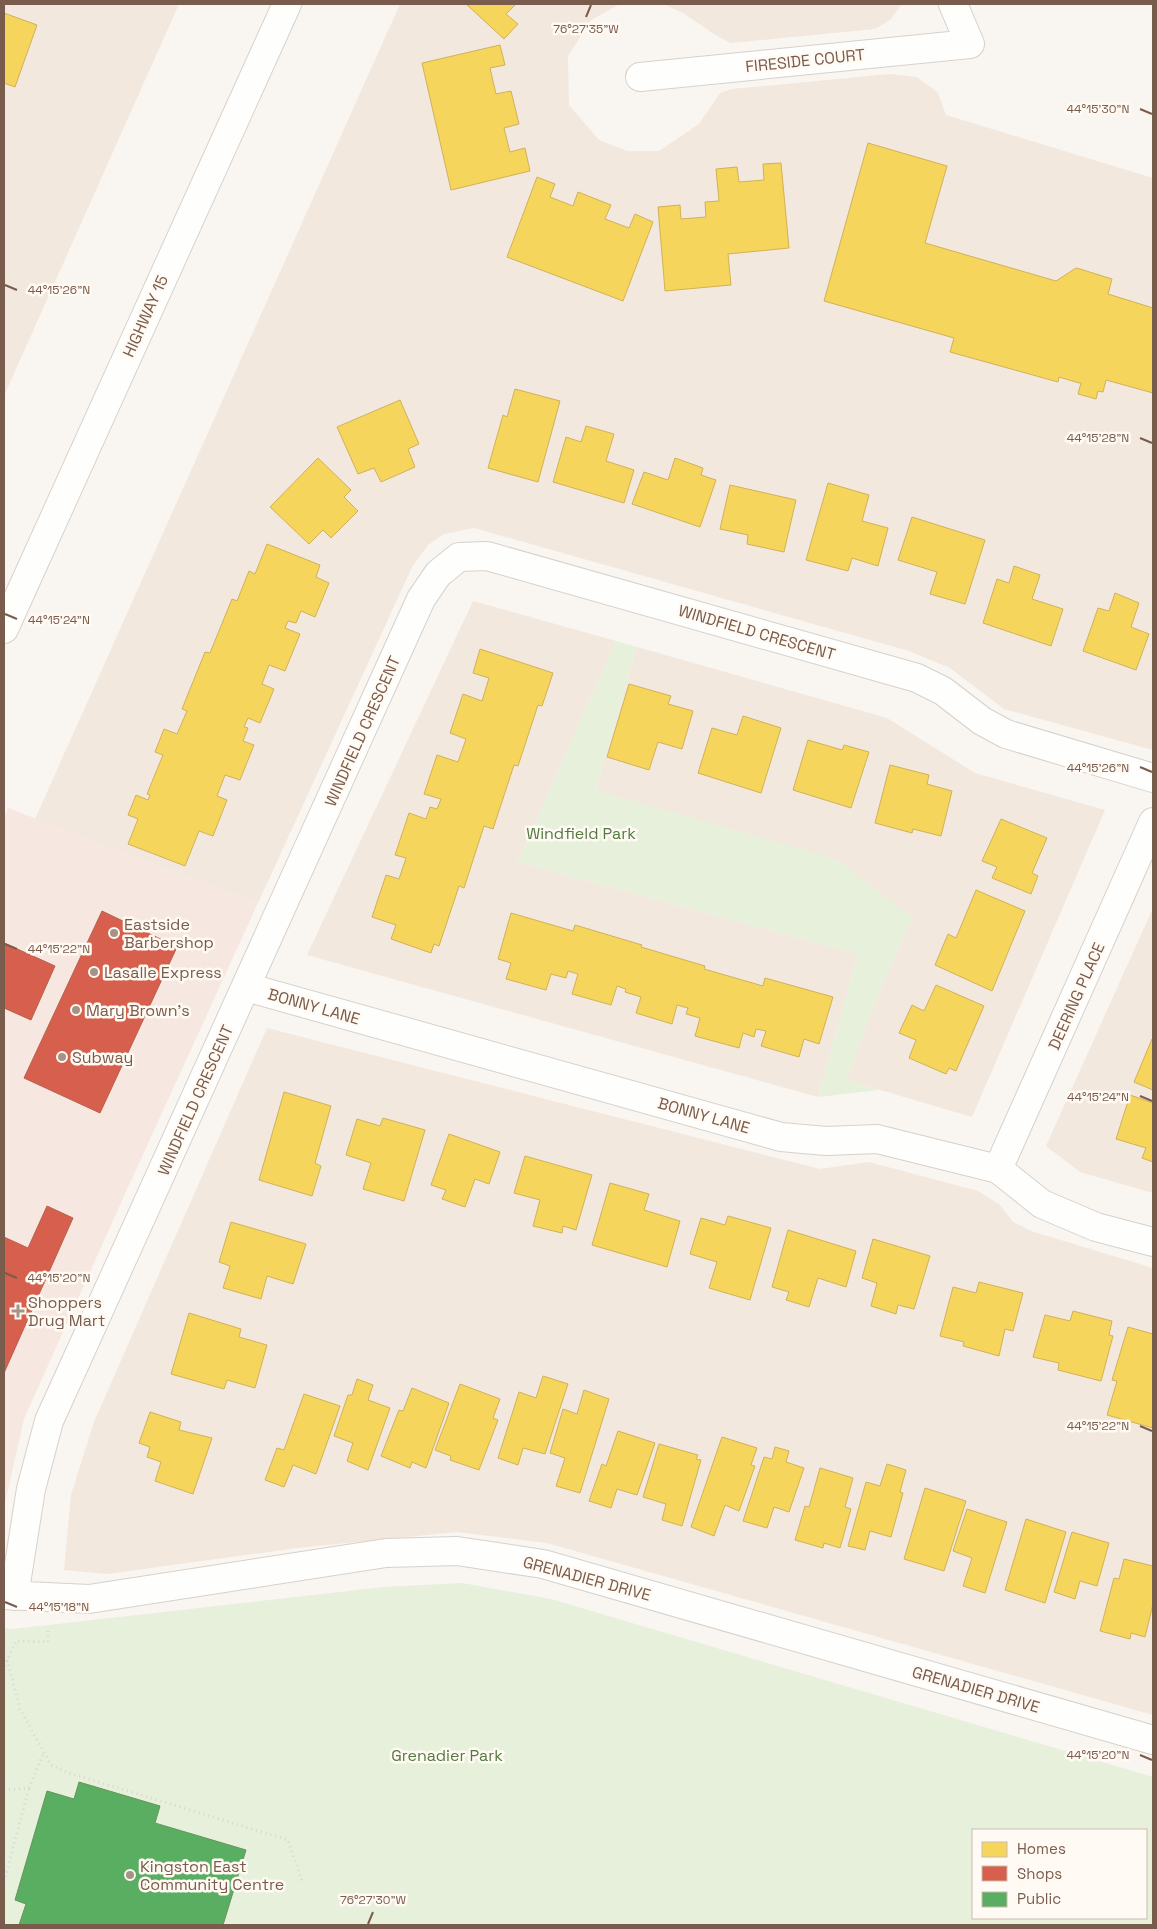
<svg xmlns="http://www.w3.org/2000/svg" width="1157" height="1929" font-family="'Space Grotesk',sans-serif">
<rect width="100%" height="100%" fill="#f9f5f0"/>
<path fill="#f2e8de" d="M4,4H179L4,396Z
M400,4H620L591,20L568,56L569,105L599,140L627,151H659L699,124L720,93L732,89L890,74L917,77L938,93L946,115L1153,178V750L1004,709L950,668L909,651L474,528L444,534L428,545L412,567L258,903L35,819Z
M663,4H902L890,20L875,29L731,43L717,36L683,13Z
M473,601L616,641L518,862L858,954L818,1097L307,955Z
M637,647L887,718L975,773L1105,810L972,1117L846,1080L871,1012L912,917L596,790Z
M1153,908V1193L1080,1172L1046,1146Z
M267,1028L820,1169L869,1162L978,1191L999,1204L1013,1222L1034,1232L1153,1268V1715L547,1543L457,1532L297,1548L107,1574L64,1570L71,1495L94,1422Z"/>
<path fill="#f6e8e1" d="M8,808L258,903L124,1196L24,1419L4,1508V817Z"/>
<path fill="#e7f0db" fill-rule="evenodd" d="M616,641L637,647L596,790L836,859L912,917L871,1012L846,1080L879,1090L818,1097L858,954L518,862Z
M462,1583L551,1599L1153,1777V1925H4V1628L13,1629L384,1587ZM973,1830H1146V1918H973Z"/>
<path fill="#f6d55c" stroke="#d1b158" d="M466,4H516L506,14L518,24L504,39Z
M4,13L37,25L15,87L4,83Z
M500,45L505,65L490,68L496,94L511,91L519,124L504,128L510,152L525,148L530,171L451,190L422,63Z
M868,143L947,166L925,243L1056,281L1076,268L1080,269L1112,279L1108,294L1153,308V393L1106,380L1103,392L1098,391L1096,399L1078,394L1081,383H1079L1059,377L1058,382L950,352L954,338L824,301Z
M781,163L789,248L728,254L731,285L665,291L658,207L680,205L681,219L706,217L705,202L719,201L716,169L737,167L739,182L764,180L763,164Z
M537,177L555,184L550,197L573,206L578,192L611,205L605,219L629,228L635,214L653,222L623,301L507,257Z
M515,389L560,401L538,482L488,468L503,415L507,417Z
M400,400L419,444L408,449L415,467L381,482L374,468L358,474L337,427Z
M586,426L614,434L606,461L634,470L624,503L553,482L566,437L581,442Z
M318,458L351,490L344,497L358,511L331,538L323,530L309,544L270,507Z
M675,458L703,468L701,475L716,480L700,527L632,504L644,472L668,480Z
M828,483L869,495L862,521L888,528L878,566L852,558L848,571L806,560Z
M730,485L796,500L784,552L747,544L748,535L720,529Z
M912,517L985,540L965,604L930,594L937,572L898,560Z
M267,544L320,565L316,577L329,583L315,617L301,611L296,623L288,621L285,628L300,634L285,671L269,665L262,684L274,689L260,723L248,718L244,727L248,728L243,741L254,745L240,780L225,775L217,796L227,800L213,836L199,831L185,866L128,844L138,819L128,815L136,795L148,800L150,795L147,794L163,755L155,752L164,729L177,734L187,711L182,709L205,652L210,653L232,599L237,601L249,571L255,574Z
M1014,566L1040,575L1032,599L1063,609L1051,646L983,623L997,579L1009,583Z
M1115,593L1139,603L1131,627L1149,634L1136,670L1083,651L1098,608L1109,611Z
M480,649L553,673L542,706L538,705L518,766L514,765L493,829L484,826L464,888L459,886L439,946L434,944L431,953L391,939L396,925L372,917L386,875L399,879L406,858L395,855L409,813L426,819L430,807L437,809L441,799L424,794L437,755L458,762L466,739L450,733L463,694L482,701L489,678L473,673Z
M629,684L671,696L668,704L693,711L682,749L658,742L649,770L607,757Z
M743,716L781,728L761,793L698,773L712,728L737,735Z
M808,740L842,750L844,745L869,752L851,808L793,790Z
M890,765L929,775L927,784L952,791L941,836L913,829L912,833L875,823Z
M1001,819L1047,838L1032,873L1038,876L1031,894L992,878L997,867L982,861Z
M976,890L1025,911L992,991L935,965L948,934L956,938Z
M511,913L573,931L575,925L642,945L641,947L705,966L704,969L763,986L765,978L833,997L819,1044L804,1039L799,1057L761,1046L766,1031L756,1029L754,1037L743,1033L739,1048L695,1036L700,1018L686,1014L688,1008L677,1005L672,1024L636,1013L641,997L625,992L626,989L617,986L611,1005L572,994L578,974L568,971L566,978L551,974L546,990L506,979L511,963L498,959Z
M936,985L984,1006L956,1071L949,1068L946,1074L909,1058L916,1040L899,1033L912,1005L924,1011Z
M1152,1039L1153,1040V1090L1134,1082Z
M284,1092L331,1106L315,1163L321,1166L312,1196L259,1180Z
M1130,1095L1153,1103V1162L1142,1158L1146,1148L1116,1139Z
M383,1118L425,1130L404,1201L363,1189L371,1163L346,1155L357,1119L380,1126Z
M449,1134L500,1152L489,1184L475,1179L465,1207L442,1199L446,1190L431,1185Z
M525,1156L592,1175L576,1230L563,1226L562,1233L533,1226L540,1200L514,1193Z
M610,1183L649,1194L644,1210L680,1221L667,1267L592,1245Z
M728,1216L771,1228L750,1300L709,1288L717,1262L690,1254L701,1218L725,1225Z
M231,1222L306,1244L293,1284L267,1276L261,1299L223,1288L230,1266L219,1262Z
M788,1230L856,1251L846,1287L818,1278L809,1307L786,1300L789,1292L772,1287Z
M873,1239L930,1256L914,1309L898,1305L896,1314L871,1306L877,1283L862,1278Z
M979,1282L1023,1293L1013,1331L1005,1329L999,1356L963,1346L964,1342L940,1336L953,1287L976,1293Z
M1073,1311L1112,1321L1109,1335L1113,1336L1101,1381L1058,1370L1059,1363L1033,1357L1045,1315L1070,1321Z
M189,1313L241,1329L239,1337L267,1345L255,1388L227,1380L224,1389L171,1374Z
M1128,1327L1153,1334V1428L1107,1415L1117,1381L1112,1380Z
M543,1376L568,1384L545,1454L523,1448L518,1465L498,1458L519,1392L536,1398Z
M357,1379L373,1385L368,1400L390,1408L368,1470L347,1461L353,1443L334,1436L348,1395H352Z
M460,1384L500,1399L493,1418L498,1420L479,1470L450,1460L451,1456L435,1450Z
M412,1388L449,1403L426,1468L412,1462L410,1468L381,1456L399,1410L403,1411Z
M584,1390L609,1399L580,1493L556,1486L565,1458L550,1453L563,1409L577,1414Z
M304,1394L340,1406L316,1474L293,1465L284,1487L265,1480L277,1448L284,1450Z
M150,1412L181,1422L179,1430L212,1438L193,1494L155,1481L161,1462L147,1457L150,1447L139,1443Z
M618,1431L655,1443L637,1495L617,1489L611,1508L589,1501L602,1464L606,1466Z
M722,1437L757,1448L751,1465L755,1466L739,1511L725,1505L714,1536L691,1527Z
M659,1444L698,1455L696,1459L701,1460L682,1526L662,1520L666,1504L643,1497Z
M775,1447L789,1451L786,1462L804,1468L789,1512L774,1507L767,1528L743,1521L764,1457L772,1459Z
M887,1464L906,1470L900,1492L903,1493L891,1537L870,1531L865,1550L848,1546L866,1482L880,1486Z
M820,1468L853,1478L845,1507L851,1509L840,1548L824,1543L823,1548L795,1540L805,1506L809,1507L810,1504Z
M925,1488L966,1501L944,1571L904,1559Z
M967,1509L1007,1522L985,1593L963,1586L972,1558L953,1551Z
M1026,1519L1066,1532L1045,1603L1005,1590Z
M1072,1532L1109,1543L1097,1586L1080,1581L1075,1599L1054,1592Z
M1124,1559L1153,1566V1604L1145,1637L1131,1633L1130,1639L1100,1631L1114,1578L1119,1579Z"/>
<path fill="#d6604d" stroke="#ba5f4d" d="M102,911L177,947L100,1113L24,1078Z
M4,943L55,966L31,1020L4,1008Z
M47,1206L73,1218L4,1373V1237L28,1248Z"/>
<path fill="#5aae61" stroke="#64955b" d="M79,1782L160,1806L155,1823L246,1850L223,1925H19L26,1904L15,1900L47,1791L74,1799Z"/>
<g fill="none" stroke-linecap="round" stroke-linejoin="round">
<defs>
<path id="minor" d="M640,77L970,44L953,4
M246,987L781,1137L826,1141L877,1139L998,1169L1042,1204L1096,1227L1153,1242
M998,1169L1153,822
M4,1595L89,1599L386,1553L457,1551L543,1564L1153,1740
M14,1596L31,1489L49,1421L421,599L438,574L459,557L487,556L917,678L943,691L982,721L1006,734L1153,778"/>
<path id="secondary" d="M4,629L287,4"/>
</defs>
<use href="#minor" stroke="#d7d1cb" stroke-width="30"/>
<use href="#secondary" stroke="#d9d2cb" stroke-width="30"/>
<path stroke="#dcd5d0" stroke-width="3" stroke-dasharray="1 4" stroke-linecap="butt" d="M7,1660L20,1709L51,1765L66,1772L288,1840L303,1884
M4,1666L16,1641L48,1642V1628
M4,1790L29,1788L44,1752
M4,1882L29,1788"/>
<use href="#minor" stroke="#fefefd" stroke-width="28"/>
<use href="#secondary" stroke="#fefefd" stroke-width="28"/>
</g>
<path fill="none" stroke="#7a5c4d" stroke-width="2" d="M586,17L591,5M1140,109L1152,114M5,285L17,290M1140,438L1152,443M5,614L17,619M1140,767L1152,772M5,944L17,949M1140,1096L1152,1101M5,1273L17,1278M1140,1426L1152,1431M5,1602L17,1607M1140,1755L1152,1760M368,1924L373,1912"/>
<g fill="#a69286" stroke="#fffaf3" stroke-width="2">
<circle cx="114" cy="933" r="5"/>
<circle cx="94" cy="972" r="5"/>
<circle cx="76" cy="1010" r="5"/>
<circle cx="62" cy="1057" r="5"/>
<path d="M15.5 1303.5h5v5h5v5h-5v5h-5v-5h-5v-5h5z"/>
<circle cx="130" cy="1875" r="5"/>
</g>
<g text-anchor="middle" stroke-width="5" stroke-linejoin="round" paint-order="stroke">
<g font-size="16" fill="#7a5c4d" stroke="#fffaf3">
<text transform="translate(805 60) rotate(-6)" y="6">FIRESIDE COURT</text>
<text transform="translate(145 316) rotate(-66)" y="6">HIGHWAY 15</text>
<text transform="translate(757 632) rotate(16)" y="6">WINDFIELD CRESCENT</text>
<text transform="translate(362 731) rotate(-66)" y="6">WINDFIELD CRESCENT</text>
<text transform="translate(1076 996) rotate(-66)" y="6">DEERING PLACE</text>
<text transform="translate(314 1006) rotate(16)" y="6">BONNY LANE</text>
<text transform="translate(195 1100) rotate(-66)" y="6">WINDFIELD CRESCENT</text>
<text transform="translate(704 1115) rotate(16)" y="6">BONNY LANE</text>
<text transform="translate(587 1578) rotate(15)" y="6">GRENADIER DRIVE</text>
<text transform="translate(976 1689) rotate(16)" y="6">GRENADIER DRIVE</text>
</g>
<g font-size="16" fill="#537a41" stroke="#fffaf3">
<text x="581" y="839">Windfield Park</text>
<text x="447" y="1761">Grenadier Park</text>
</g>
<g font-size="16" fill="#7a5c4d" stroke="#fffaf3" text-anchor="start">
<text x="124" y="930">Eastside<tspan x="124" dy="18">Barbershop</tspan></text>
<text x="104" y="978">Lasalle Express</text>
<text x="86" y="1016">Mary Brown's</text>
<text x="72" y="1063">Subway</text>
<text x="28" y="1308">Shoppers<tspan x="28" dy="18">Drug Mart</tspan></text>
<text x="140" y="1872">Kingston East<tspan x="140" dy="18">Community Centre</tspan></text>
</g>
</g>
<g font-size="12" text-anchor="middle" fill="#7a5c4d" stroke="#fffaf3" stroke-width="5" stroke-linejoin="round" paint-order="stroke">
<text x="586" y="33">76°27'35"W</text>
<text x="1098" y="113">44°15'30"N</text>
<text x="59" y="294">44°15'26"N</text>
<text x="1098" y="442">44°15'28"N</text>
<text x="59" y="624">44°15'24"N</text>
<text x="1098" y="772">44°15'26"N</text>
<text x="59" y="953">44°15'22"N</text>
<text x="1098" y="1101">44°15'24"N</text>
<text x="59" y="1282">44°15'20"N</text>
<text x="1098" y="1430">44°15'22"N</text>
<text x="59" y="1611">44°15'18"N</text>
<text x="1098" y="1759">44°15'20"N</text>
<text x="373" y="1904">76°27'30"W</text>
</g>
<rect width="1157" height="1929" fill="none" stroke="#7a5c4d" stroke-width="10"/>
<rect x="972" y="1829" width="175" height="90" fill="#fffaf3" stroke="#cabbb1"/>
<rect x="982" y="1842" width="25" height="15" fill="#f6d55c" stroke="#cabbb1"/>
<text x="1017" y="1854" font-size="15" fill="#7a5c4d">Homes</text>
<rect x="982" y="1866" width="25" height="15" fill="#d6604d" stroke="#cabbb1"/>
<text x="1017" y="1879" font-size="15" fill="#7a5c4d">Shops</text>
<rect x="982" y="1892" width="25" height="15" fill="#5aae61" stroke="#cabbb1"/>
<text x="1017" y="1904" font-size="15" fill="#7a5c4d">Public</text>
</svg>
